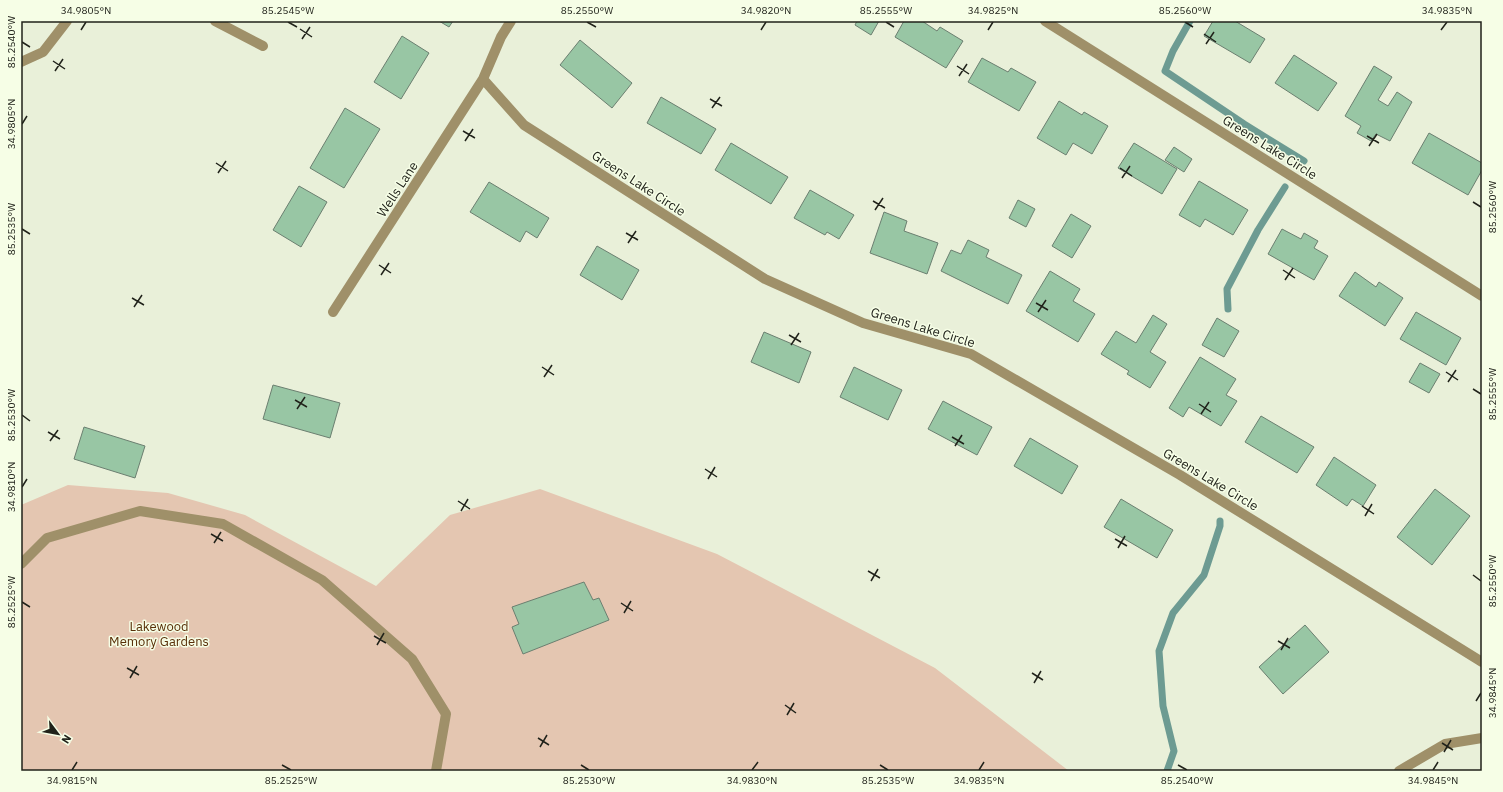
<svg xmlns="http://www.w3.org/2000/svg" width="1503" height="792" font-family="'IBM Plex Sans',sans-serif">
<rect width="100%" height="100%" fill="#e9f0d9"/>
<path fill="#e4c6b1" d="M68,485L168,493L245,515L376,586L450,515L540,489L717,554L935,668L1069,771H21V505Z"/>
<g fill="none" stroke-linecap="round" stroke-linejoin="round">
<path stroke="#6d9b92" stroke-width="7" d="M1190,21L1173,51L1165,71L1244,124L1304,161
M1228,309L1227,289L1258,230L1285,187
M1167,771L1174,751L1163,706L1159,651L1173,613L1204,575L1220,526V521"/>
</g>
<path fill="#98c6a4" stroke="#6b7f70" d="M439,21H453L449,27Z
M857,21H879L871,35L855,25Z
M904,21H922L937,31L940,27L963,41L946,68L895,37Z
M1213,21H1235L1265,39L1250,63L1204,36Z
M402,36L429,53L401,99L374,82Z
M580,40L632,83L612,108L560,65Z
M1294,55L1337,83L1318,111L1275,83Z
M982,58L1008,72L1011,68L1036,82L1019,111L968,82Z
M1374,66L1392,77L1378,100L1388,106L1397,92L1412,102L1390,141L1376,134L1371,141L1357,133L1361,126L1345,116Z
M661,97L716,129L701,154L647,123Z
M1059,101L1082,115L1084,112L1108,126L1092,154L1073,143L1066,155L1037,138Z
M345,108L380,129L344,188L310,168Z
M1429,133L1482,163V170L1468,195L1412,163Z
M731,143L788,177L771,204L715,170Z
M1134,143L1177,169L1162,194L1118,168Z
M1174,147L1192,159L1184,172L1165,160Z
M1199,181L1248,210L1233,235L1205,219L1200,227L1179,215Z
M489,182L549,218L537,238L526,231L520,242L470,212Z
M299,186L327,202L301,247L273,230Z
M810,190L854,215L839,239L827,232L825,235L794,218Z
M1018,200L1035,209L1026,227L1009,218Z
M884,212L907,221L904,231L938,243L927,274L870,253Z
M1071,214L1091,226L1072,258L1052,246Z
M1282,229L1301,239L1304,233L1318,241L1314,248L1328,256L1314,280L1268,254Z
M968,240L989,250L986,257L1022,275L1008,304L941,271L951,250L961,254Z
M597,246L639,270L622,300L580,275Z
M1050,271L1080,289L1073,301L1095,314L1078,342L1026,311Z
M1355,272L1376,287L1379,282L1403,298L1385,326L1339,296Z
M1416,312L1461,338L1446,365L1400,339Z
M1153,315L1167,324L1150,352L1166,362L1150,388L1127,374L1129,371L1101,354L1116,331L1136,343Z
M1217,318L1239,331L1224,357L1202,345Z
M764,332L811,352L799,383L751,362Z
M1200,357L1236,379L1226,395L1237,401L1221,426L1189,407L1183,417L1169,408Z
M1420,363L1440,374L1429,393L1409,382Z
M854,367L902,390L888,420L840,397Z
M273,385L340,403L330,438L263,419Z
M943,401L992,427L977,455L928,429Z
M1261,416L1314,447L1297,473L1245,442Z
M84,427L145,446L135,478L74,459Z
M1030,438L1078,466L1062,494L1014,466Z
M1334,457L1376,485L1363,506L1352,499L1347,506L1316,485Z
M1435,489L1470,516L1432,565L1397,537Z
M1121,499L1173,530L1157,558L1104,527Z
M584,582L593,600L599,598L609,620L523,654L512,627L519,624L512,607Z
M1305,625L1329,652L1283,694L1259,667Z"/>
<g fill="none" stroke-linecap="round" stroke-linejoin="round">
<path stroke="#9f9069" stroke-width="10" d="M21,564L47,538L140,511L223,524L322,580L412,659L446,714L436,771"/>
<path stroke="#9f9069" stroke-width="10" d="M215,21L263,46
M1045,21L1482,296
M21,62L43,52L67,21
M483,79L524,125L765,279L863,323L971,354L1180,475L1482,662
M333,312L483,79L501,37L511,21"/>
<path stroke="#9f9069" stroke-width="10" d="M1399,771L1445,744L1482,738"/>
</g>
<path fill="none" stroke="#20221a" stroke-width="1.5" d="M288,22L297,27M587,22L596,27M886,22L894,27M1185,22L1193,27M300,29L312,37M81,30L86,22M761,30L766,22M988,30L993,22M1441,30L1447,22M1204,34L1216,42M302,39L310,27M22,42L30,47M1206,44L1214,32M53,61L65,69M957,66L969,74M55,71L63,59M959,76L967,64M710,99L722,106M712,108L720,97M22,124L27,116M463,131L475,138M1367,136L1379,143M465,141L473,129M1369,146L1377,134M216,163L228,171M1120,168L1132,176M218,173L226,161M1122,178L1130,166M873,201L885,208M1473,202L1481,207M875,210L883,198M22,229L30,234M626,233L638,240M628,243L636,231M379,265L391,273M1283,270L1295,278M381,275L389,263M1285,280L1293,268M132,298L144,305M1036,303L1048,310M134,307L142,295M1038,312L1046,300M789,335L801,342M791,345L799,333M542,367L554,375M1446,372L1458,380M544,377L552,365M1448,382L1456,370M1473,389L1481,394M295,400L307,407M1199,404L1211,412M297,409L305,397M1201,414L1209,402M22,415L30,421M48,432L60,439M952,437L964,444M50,441L58,430M955,446L962,435M705,469L717,477M708,479L715,467M22,487L27,479M458,501L470,509M1362,506L1374,514M461,511L468,499M1365,516L1372,504M211,534L223,541M1115,539L1127,546M214,543L221,532M1118,548L1125,536M868,571L880,578M1473,575L1481,581M871,581L878,569M22,602L30,607M621,603L633,611M624,613L631,601M374,636L386,643M1278,641L1290,648M377,645L384,633M1281,650L1288,638M127,668L139,675M1032,673L1043,680M130,678L137,666M1034,683L1041,671M1476,701L1481,693M785,705L796,713M787,715L794,703M538,738L549,745M1442,743L1453,750M540,747L547,735M1444,752L1451,740M282,765L291,770M581,765L589,770M880,765L888,770M1178,765L1187,770M72,770L77,762M752,770L758,762M979,770L984,762M1433,770L1438,762"/>
<g text-anchor="middle" stroke-width="3" stroke-linejoin="round" paint-order="stroke">
<g font-size="13" fill="#20221a" stroke="#f6fee6">
<text transform="translate(1270 147) rotate(32)" y="5">Greens Lake Circle</text>
<text transform="translate(639 183) rotate(33)" y="5">Greens Lake Circle</text>
<text transform="translate(397 189) rotate(-57)" y="5">Wells Lane</text>
<text transform="translate(923 327) rotate(17)" y="5">Greens Lake Circle</text>
<text transform="translate(1211 479) rotate(31)" y="5">Greens Lake Circle</text>
</g>
<g font-size="13" fill="#582f08" stroke="#f6fee6">
<text x="159" y="631">Lakewood<tspan x="159" dy="15">Memory Gardens</tspan></text>
</g>
</g>
<rect width="1503" height="792" fill="none" stroke="#f6fee6" stroke-width="44"/>
<g transform="translate(58 734) rotate(122)" stroke="#f6fee6" stroke-width="3" paint-order="stroke">
<path d="M0-3L7 15L0 10L-7 15Z" fill="#20221a"/>
<text y="-6" font-size="11" font-weight="bold" text-anchor="middle" fill="#20221a">N</text>
</g>
<rect x="22" y="22" width="1459" height="748" fill="none" stroke="#20221a" stroke-width="1.5"/>
<g font-size="10" text-anchor="middle" fill="#20221a">
<text x="86" y="14">34.9805°N</text>
<text x="288" y="14">85.2545°W</text>
<text x="587" y="14">85.2550°W</text>
<text x="766" y="14">34.9820°N</text>
<text x="886" y="14">85.2555°W</text>
<text x="993" y="14">34.9825°N</text>
<text x="1185" y="14">85.2560°W</text>
<text x="1447" y="14">34.9835°N</text>
<text transform="translate(11 42) rotate(-90)" y="4">85.2540°W</text>
<text transform="translate(11 124) rotate(-90)" y="4">34.9805°N</text>
<text transform="translate(1492 207) rotate(-90)" y="4">85.2560°W</text>
<text transform="translate(11 229) rotate(-90)" y="4">85.2535°W</text>
<text transform="translate(1492 394) rotate(-90)" y="4">85.2555°W</text>
<text transform="translate(11 415) rotate(-90)" y="4">85.2530°W</text>
<text transform="translate(11 487) rotate(-90)" y="4">34.9810°N</text>
<text transform="translate(1492 581) rotate(-90)" y="4">85.2550°W</text>
<text transform="translate(11 602) rotate(-90)" y="4">85.2525°W</text>
<text transform="translate(1492 693) rotate(-90)" y="4">34.9845°N</text>
<text x="72" y="784">34.9815°N</text>
<text x="291" y="784">85.2525°W</text>
<text x="589" y="784">85.2530°W</text>
<text x="752" y="784">34.9830°N</text>
<text x="888" y="784">85.2535°W</text>
<text x="979" y="784">34.9835°N</text>
<text x="1187" y="784">85.2540°W</text>
<text x="1433" y="784">34.9845°N</text>
</g>
</svg>
